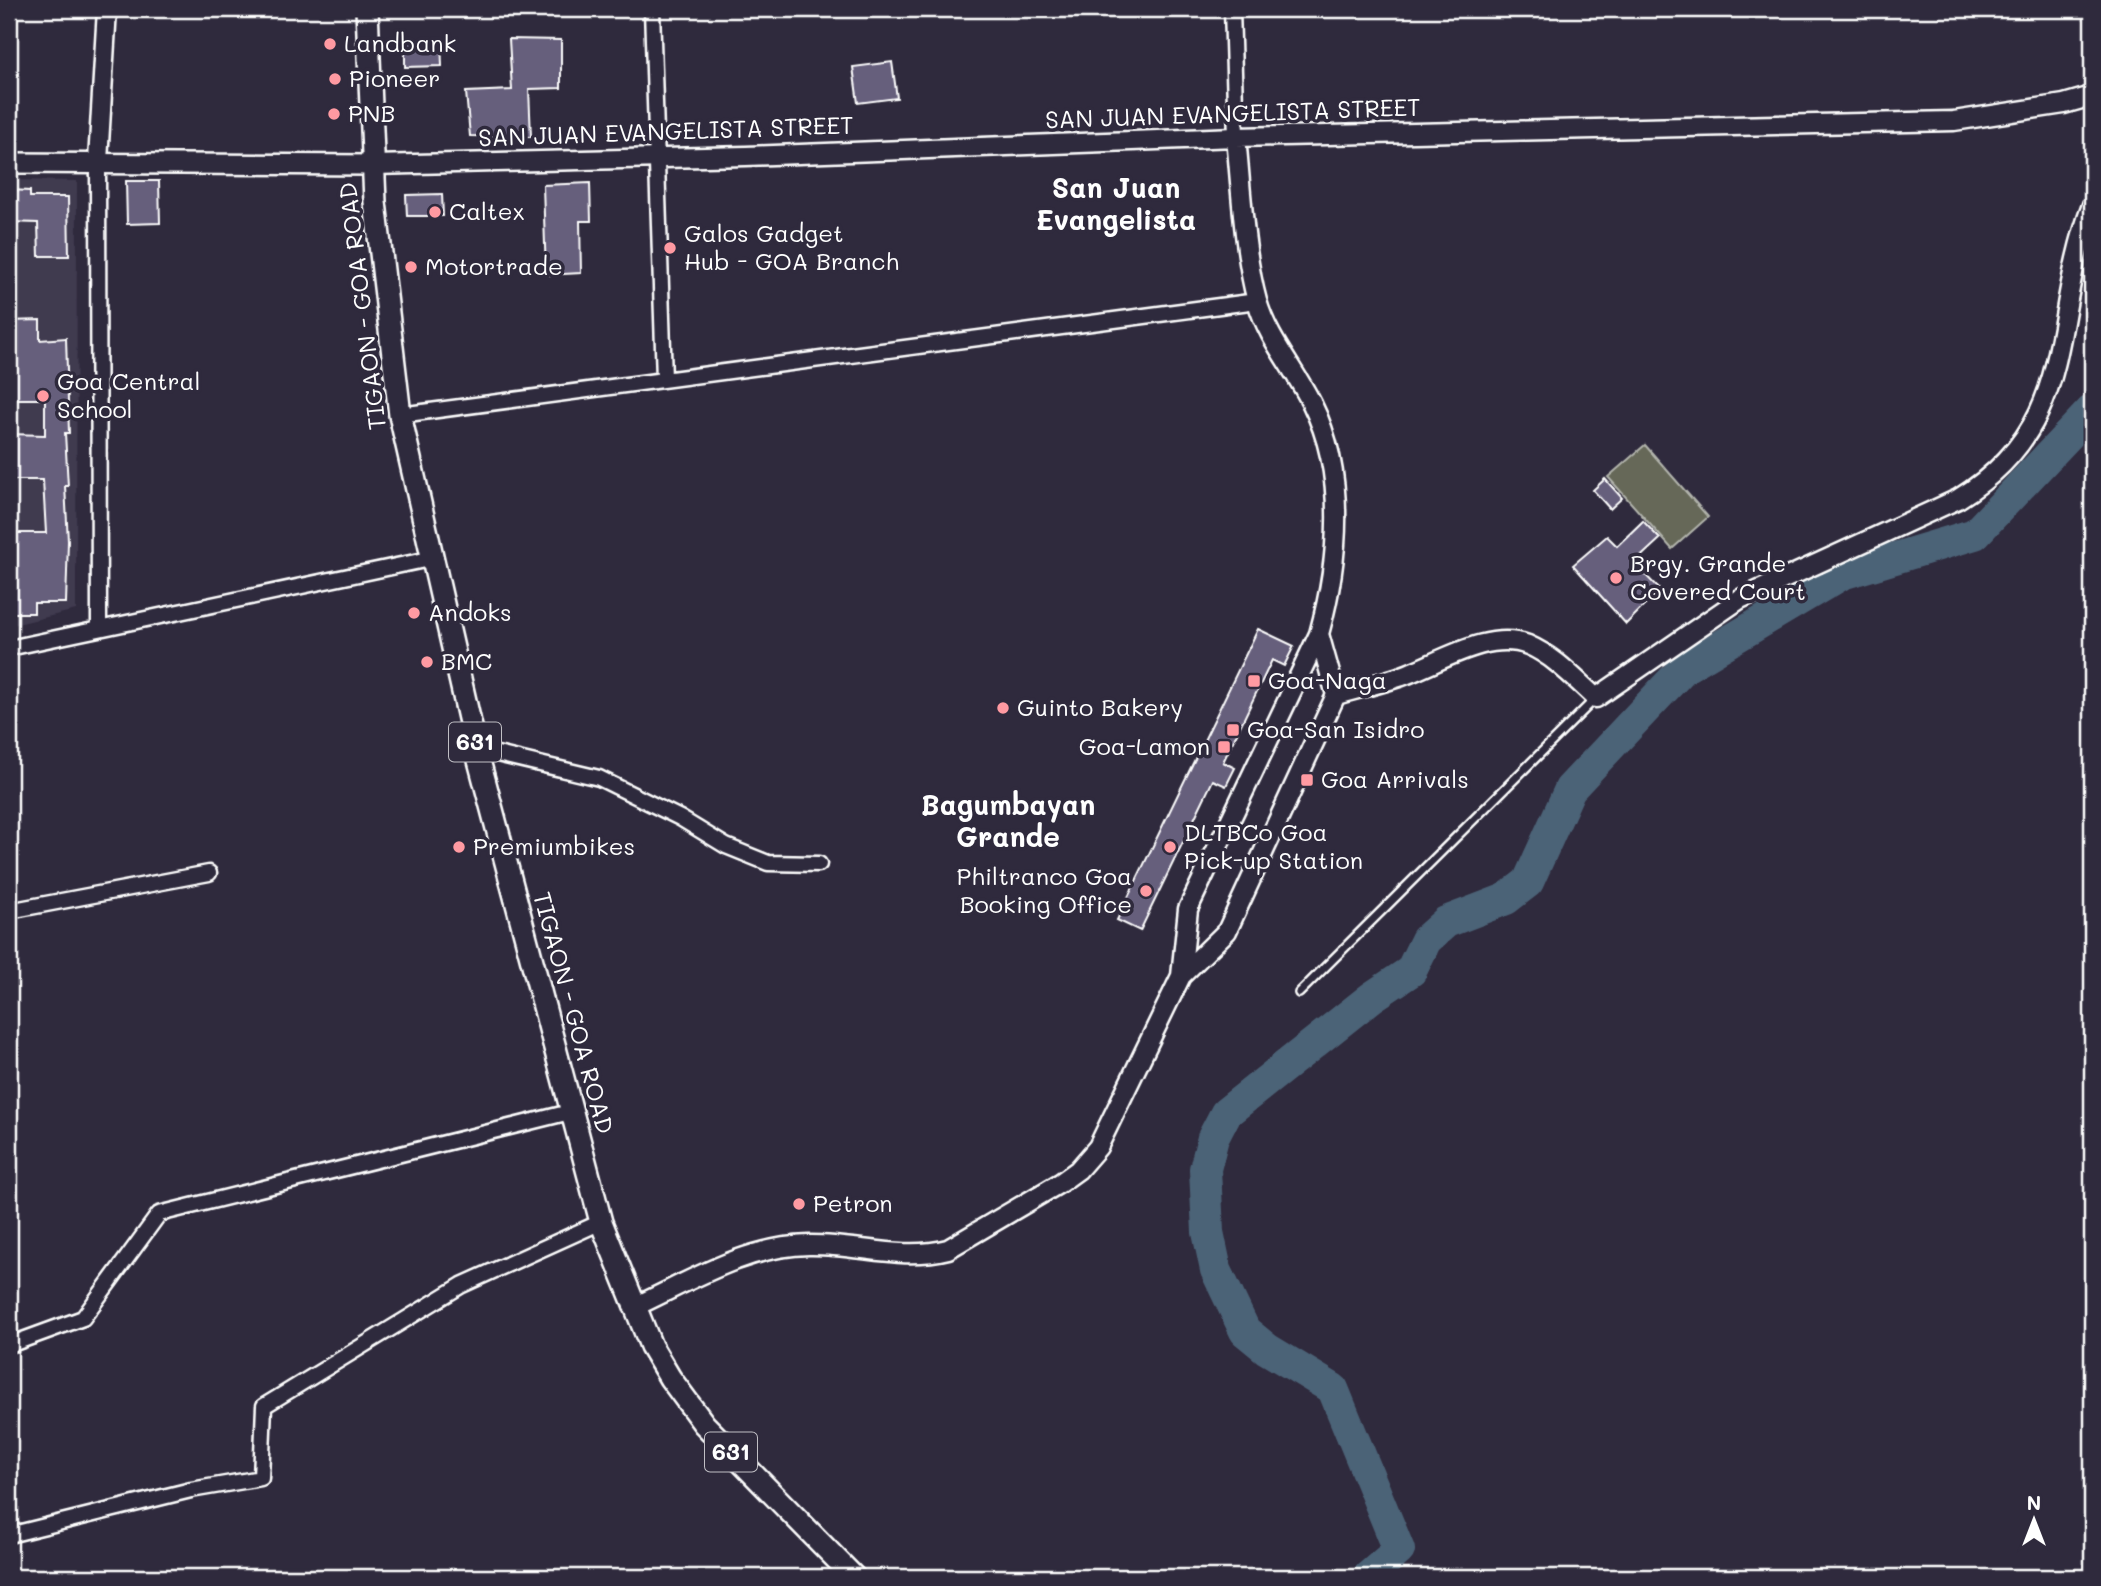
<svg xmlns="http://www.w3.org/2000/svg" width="2101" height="1586" font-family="Mali,sans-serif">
<rect width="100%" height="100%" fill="#2f2a3d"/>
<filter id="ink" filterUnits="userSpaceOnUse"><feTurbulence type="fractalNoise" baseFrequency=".0143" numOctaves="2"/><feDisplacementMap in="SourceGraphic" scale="14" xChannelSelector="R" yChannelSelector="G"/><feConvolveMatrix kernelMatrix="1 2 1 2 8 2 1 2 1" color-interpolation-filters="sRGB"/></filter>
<g filter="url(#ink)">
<path fill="#403a50" d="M9,180L77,181L76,610L9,626Z"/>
<path fill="#666859" stroke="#b2b4ac" stroke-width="2" d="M1645,445L1708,517L1672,549L1608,477Z"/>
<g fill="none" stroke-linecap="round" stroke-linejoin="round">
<path stroke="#4c6377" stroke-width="32" d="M1368,1577L1399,1550L1333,1389L1267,1349L1245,1331L1216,1270L1208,1232L1205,1169L1213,1138L1226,1113L1372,997L1411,971L1426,940L1446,922L1506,899L1528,882L1570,789L1684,668L1842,574L1975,534L2092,410"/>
</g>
<path fill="#665e7c" stroke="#fff" stroke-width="2" d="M509,39L561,40V88L529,89L531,137L470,136L466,92L512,90Z
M441,40L442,66L405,67V41Z
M892,62L897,98L858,103L853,67Z
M126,181H159L160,223L127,224Z
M590,183L591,221H580L581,273L546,275L543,185Z
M9,190L30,191V197H68L69,256H39L38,223L9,222Z
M442,194L443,216H407L406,195Z
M40,320V340L66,338L69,433H65L68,486H65L68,541L66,603H34V613H9V533H46L43,480H9V434L45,435V399H9V321Z
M1605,479L1622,498L1610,509L1593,490Z
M1643,521L1660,539L1634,563L1660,590L1626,624L1573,565L1607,536L1617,546Z
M1258,629L1294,646L1284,666L1272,660L1223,762L1235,768L1226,786L1213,780L1140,931L1117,920Z"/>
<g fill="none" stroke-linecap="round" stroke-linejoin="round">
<defs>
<path id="service" d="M1299,993L1596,698"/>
<path id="minor" d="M652,9L664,379
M1232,9L1236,137
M98,161L99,627
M400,415L1257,301
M9,648L434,558
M476,749L599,778L680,818L726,846L768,863L819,864
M9,911L209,873
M9,1345L83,1318L159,1214L570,1112
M9,1535L191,1490L261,1478L264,1406L462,1285L601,1222"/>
<path id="tertiary" d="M98,161L107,9
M373,165L746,156L1236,137L1954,121L2064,104L2092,96
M1336,695C1357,689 1378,684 1399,677C1436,665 1487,629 1528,645C1554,656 1575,679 1596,698L1740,599L1958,499C2081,423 2048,321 2092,205
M1181,976L1227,931L1336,695L1319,634
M634,1307C690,1281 746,1246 809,1245C857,1244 901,1261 948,1249L1060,1183L1078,1170L1098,1147L1181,976L1188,909L1319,634C1339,561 1347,474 1312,404C1295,369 1268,340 1257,301C1244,254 1241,187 1236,137"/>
<path id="secondary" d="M9,163L373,165"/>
<path id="primary" d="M367,9L375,202L400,415L476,749L601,1222L651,1346L670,1378L704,1424L854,1577"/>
</defs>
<use href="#service" stroke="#fff" stroke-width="12"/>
<use href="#minor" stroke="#fff" stroke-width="19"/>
<use href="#tertiary" stroke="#fff" stroke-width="23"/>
<use href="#secondary" stroke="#fff" stroke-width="24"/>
<use href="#primary" stroke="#fff" stroke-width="26"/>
<use href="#service" stroke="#2f2a3d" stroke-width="7"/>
<use href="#minor" stroke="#2f2a3d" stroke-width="14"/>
<use href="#tertiary" stroke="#2f2a3d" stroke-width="18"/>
<use href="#secondary" stroke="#2f2a3d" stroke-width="19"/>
<use href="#primary" stroke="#2f2a3d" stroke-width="21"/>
</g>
</g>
<g fill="#ff9aa2" stroke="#2f2a3d" stroke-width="2.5">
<circle cx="330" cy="44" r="7"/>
<circle cx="335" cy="79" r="7"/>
<circle cx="334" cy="114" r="7"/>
<circle cx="435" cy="212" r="7"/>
<circle cx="670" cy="248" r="7"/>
<circle cx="411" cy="267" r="7"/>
<circle cx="43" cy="396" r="7"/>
<circle cx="1616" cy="578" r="7"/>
<circle cx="414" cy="613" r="7"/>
<circle cx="427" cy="662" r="7"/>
<rect x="1247" y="674" width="14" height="14" rx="3.5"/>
<circle cx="1003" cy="708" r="7"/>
<rect x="1226" y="723" width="14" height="14" rx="3.5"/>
<rect x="1217" y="740" width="14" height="14" rx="3.5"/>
<rect x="1300" y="773" width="14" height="14" rx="3.5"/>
<circle cx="459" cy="847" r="7"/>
<circle cx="1170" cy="847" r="7"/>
<circle cx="1146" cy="891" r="7"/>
<circle cx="799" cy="1204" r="7"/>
</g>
<g text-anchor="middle" stroke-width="7" stroke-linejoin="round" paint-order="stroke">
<g fill="#2f2a3d" stroke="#c1bfc5" stroke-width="2">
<rect x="449" y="722.5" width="52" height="39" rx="5"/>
<rect x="705" y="1432.5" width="52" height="39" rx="5"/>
</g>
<g font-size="23" font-weight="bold" fill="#fff">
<text x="475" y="750">631</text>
<text x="731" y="1460">631</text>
</g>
<g font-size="24" fill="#fff" stroke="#2f2a3d" text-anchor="start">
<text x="344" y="52">Landbank</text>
<text x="349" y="87">Pioneer</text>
<text x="348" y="122">PNB</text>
<text x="449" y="220">Caltex</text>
<text x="684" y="242">Galos Gadget<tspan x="684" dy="28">Hub - GOA Branch</tspan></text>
<text x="425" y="275">Motortrade</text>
<text x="57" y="390">Goa Central<tspan x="57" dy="28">School</tspan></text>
<text x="1630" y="572">Brgy. Grande<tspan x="1630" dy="28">Covered Court</tspan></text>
<text x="428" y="621">Andoks</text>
<text x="441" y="670">BMC</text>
<text x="1268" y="689">Goa-Naga</text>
<text x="1017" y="716">Guinto Bakery</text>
<text x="1247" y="738">Goa-San Isidro</text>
<text x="1210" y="755" text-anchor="end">Goa-Lamon</text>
<text x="1321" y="788">Goa Arrivals</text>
<text x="1184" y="841">DLTBCo Goa<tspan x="1184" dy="28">Pick-up Station</tspan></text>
<text x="473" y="855">Premiumbikes</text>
<text x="1132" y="885" text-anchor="end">Philtranco Goa<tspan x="1132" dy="28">Booking Office</tspan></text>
<text x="813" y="1212">Petron</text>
</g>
<g font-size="24" fill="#fff" stroke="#2f2a3d">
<text transform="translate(1233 114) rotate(-2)" y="8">SAN JUAN EVANGELISTA STREET</text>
<text transform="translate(666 132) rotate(-2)" y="8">SAN JUAN EVANGELISTA STREET</text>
<text transform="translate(363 306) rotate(-97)" y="8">TIGAON - GOA ROAD</text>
<text transform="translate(573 1013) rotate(75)" y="8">TIGAON - GOA ROAD</text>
</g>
<g font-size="28" font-weight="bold" fill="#fff" stroke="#2f2a3d">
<text x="1116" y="198">San Juan<tspan x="1116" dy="32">Evangelista</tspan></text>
<text x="1008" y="815">Bagumbayan<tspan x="1008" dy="32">Grande</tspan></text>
</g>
</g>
<rect width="2101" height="1586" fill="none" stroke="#2f2a3d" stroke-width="35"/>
<rect x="18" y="18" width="2066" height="1551" fill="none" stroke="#fff" stroke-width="2.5" filter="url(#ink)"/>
<g transform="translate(2034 1520)" stroke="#2f2a3d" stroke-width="5" paint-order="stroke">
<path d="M0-5L12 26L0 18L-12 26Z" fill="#ffffff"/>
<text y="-10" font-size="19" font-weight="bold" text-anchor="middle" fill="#ffffff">N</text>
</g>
</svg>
